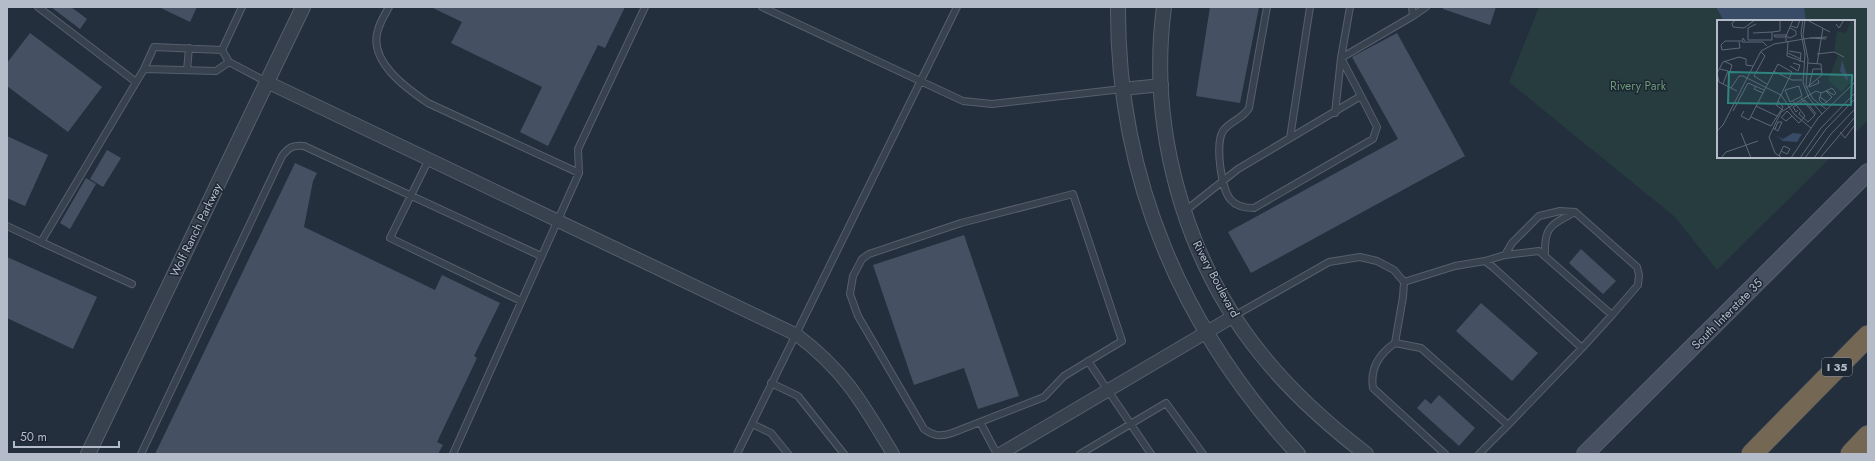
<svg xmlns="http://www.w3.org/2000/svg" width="1875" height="461" font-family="Jost,sans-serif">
<rect width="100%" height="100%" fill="#242f3e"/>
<path fill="#263c3f" d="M1539,7H1868V120L1854,134V21H1718V157H1831L1717,270L1675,217L1509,82Z"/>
<path fill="#394c67" d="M1716,7H1804L1806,21H1724Z"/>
<path fill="#455162" d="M51,7H71L87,19L80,29Z
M159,7H197L190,22Z
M431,7H625L605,48L598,45L548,146L520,132L542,87L451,43L462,22Z
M1210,7H1259L1240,103L1196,96Z
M1443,7H1496L1490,25L1443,9Z
M30,33L102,87L68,132L7,86V63Z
M1397,33L1465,156L1251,273L1228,232L1398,139L1352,57Z
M7,136L48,155L25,206L7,198Z
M107,150L121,158L103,187L90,179Z
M295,163L317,173L313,181L304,227L435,290L442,275L500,303L474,356L477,358L437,442L443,445L438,454H155Z
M86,178L96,184L70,229L60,223Z
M964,235L1019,396L978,409L964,368L914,385L873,265Z
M1581,249L1616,281L1603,294L1569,263Z
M7,257L97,297L73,349L7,318Z
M1481,303L1538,353L1512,381L1456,331Z
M1439,395L1475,428L1459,446L1417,408L1425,399L1431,404Z"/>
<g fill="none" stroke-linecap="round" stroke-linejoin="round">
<defs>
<path id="service" d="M38,7L136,82
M389,7C385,14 380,22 378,30C368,61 406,88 428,103L579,173
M762,7L963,101L992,104L1122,89
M1267,7L1249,108C1243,119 1230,121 1223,131C1215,143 1221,190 1231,200C1236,206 1246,208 1254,208L1373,139L1377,127L1361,96
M1413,16L1426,7
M222,50L242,7
M144,69L216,71L229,62
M187,70L189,48
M1335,113L1341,58L1350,7
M1290,138L1310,7
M429,159L390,238L521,301
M1073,194L1122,341L1064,376L1044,397L952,433C940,437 934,436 924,429L858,316L850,294L853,276L862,259L869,254L961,223Z
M1185,211L1238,169L1361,96L1341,58L1413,16L1412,7
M7,226L41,242
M1545,255C1544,226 1551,225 1575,212
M1485,261L1505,255L1539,251L1612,315L1638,285L1639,275L1637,267L1575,212L1560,211L1539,216L1512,243L1505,255
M1404,282L1455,266L1485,261L1494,268L1582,348L1508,425
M132,284L41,242L144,69L154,47L222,50L229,62L267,82
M1234,316L1329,262L1360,257L1377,261L1394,270L1404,282L1403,297L1395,343
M1582,348L1612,315
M1088,361L1151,454
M771,383L798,396L844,454
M980,422L997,454
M752,424L771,433L788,454
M141,454L282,156C289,147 293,145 304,146L541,256
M453,454L579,173L578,149L645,7
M737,454L957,7
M1080,454L1166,403L1203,454
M1445,454L1373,388C1370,369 1379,354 1395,343L1421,348L1508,425L1479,454"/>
<path id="minor" d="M267,82L797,335C845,371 863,404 893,454
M1122,89L1162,85
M1000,454L1234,316"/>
<path id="tertiary" d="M1118,7C1117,178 1182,329 1298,454
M1164,7C1148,128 1184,259 1261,354C1292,393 1327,424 1366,454
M88,454L303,7"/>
<path id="secondary" d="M1585,454L1868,172"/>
<path id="motorway" d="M1752,454L1868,336
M1851,454L1868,436"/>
</defs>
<use href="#service" stroke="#565f6c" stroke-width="8"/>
<use href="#minor" stroke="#565f6c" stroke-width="14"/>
<use href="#tertiary" stroke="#565f6c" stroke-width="16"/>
<use href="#secondary" stroke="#565f6c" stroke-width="18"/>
<use href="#motorway" stroke="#434c59" stroke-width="22"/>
<use href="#service" stroke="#38414e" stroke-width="6"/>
<use href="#minor" stroke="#38414e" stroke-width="12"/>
<use href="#tertiary" stroke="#38414e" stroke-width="14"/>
<use href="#secondary" stroke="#465061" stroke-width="16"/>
<use href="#motorway" stroke="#746855" stroke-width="21"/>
</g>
<g text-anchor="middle" stroke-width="3" stroke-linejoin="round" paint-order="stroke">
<rect fill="#1d2633" stroke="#878f9c" stroke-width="1" x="1822" y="358" width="30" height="18" rx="3"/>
<g font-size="11" font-weight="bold" fill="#b4bcc9">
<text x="1837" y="371">I 35</text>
</g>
<g font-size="12" fill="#6b9a76" stroke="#1d2633">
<text x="1638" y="90">Rivery Park</text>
</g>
<g font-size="12" fill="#b4bcc9" stroke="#1d2633">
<text transform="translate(196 230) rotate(-64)" y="4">Wolf Ranch Parkway</text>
<text transform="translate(1216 279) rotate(62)" y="4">Rivery Boulevard</text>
<text transform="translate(1727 314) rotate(-45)" y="4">South Interstate 35</text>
</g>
</g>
<g transform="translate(1717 20)">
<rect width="138" height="138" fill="#242f3e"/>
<path d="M134,0H138V59L124,72L111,60L121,35L117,31L120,11L129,13Z" fill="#263c3f"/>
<path d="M125,40L131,58L130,61L123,51ZM76,113L85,114L80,122L66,121L60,116L66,119Z" fill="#394c67"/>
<path fill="none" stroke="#5e6776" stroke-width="1" d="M19,0L15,3L16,7L27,8L38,0M86,0L84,13L88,34L86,63L92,78L105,94M88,0L86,15L91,39L89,66L96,79L109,89M90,0L113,12M39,4L31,8V20H55M119,4L122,8L127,0M74,6L80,8L83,0M36,13L55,12M69,16L73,18L79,15V11L73,8M69,17H58L57,15H70M109,19L93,18L110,17M55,20V12L63,11V0M28,21L26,18L25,22H46L50,26M71,21L70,36L87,42M22,22L23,28L5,30L4,25L8,21H24M69,22V16L76,0M72,31L84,33L83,42M44,32L48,36L37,56L50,64M71,33L84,39M100,34L117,32L127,37M7,41L15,45L13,52M100,44L106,8M73,46L81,51L83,45L76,43M3,49L11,51L6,64M56,51L75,60H85M101,60L102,63L92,67L96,49H104M39,66L37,69L46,73M82,66L85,76L73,82L68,70ZM14,68L2,62L0,53L6,42L22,37L29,39V45L36,46M89,68L105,55L104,44L91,43M20,71L14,68L22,56H26L64,75L77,94L94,108M109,71L115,68L119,73L117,75L110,71M104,73L109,71L115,77L110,82M103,77L110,82L106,84M39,86L60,96M81,90L79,92L76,87L88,80L99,94M16,91L31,63L47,70M27,91L24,96L32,100L61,44L75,52L59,85L66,90M83,92L82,94L91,102L98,95L84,78M34,97L54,106L66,87L61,81M64,98L70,91L82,103L88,96L76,81M65,98L69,101L75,96M56,108L61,111L65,102H61L58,109M0,111L6,105L44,31L57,24L93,18M123,112L128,118L137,106M24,113L34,138M62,136L66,127L67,126L73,129L70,134L64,131M4,138L9,132L41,121M65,138L58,133L52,117L64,92L99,71L104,73L102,80L106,84M74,138L101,98L138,62M83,138L104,108L138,73M88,138L109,109L138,79M97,138L114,114L138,89M103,138L138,97"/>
<path fill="#308480" fill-opacity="0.15" stroke="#308480" stroke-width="2" d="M12,52L135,55L134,85L11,83Z"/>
<rect width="138" height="138" fill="none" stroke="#b4bcc9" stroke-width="2"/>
</g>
<rect width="1875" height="461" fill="none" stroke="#b4bcc9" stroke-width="16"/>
<path d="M14 441v6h105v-6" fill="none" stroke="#b4bcc9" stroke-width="2"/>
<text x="20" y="441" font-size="12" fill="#b4bcc9" stroke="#1d2633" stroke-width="3" paint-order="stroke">50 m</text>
</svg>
